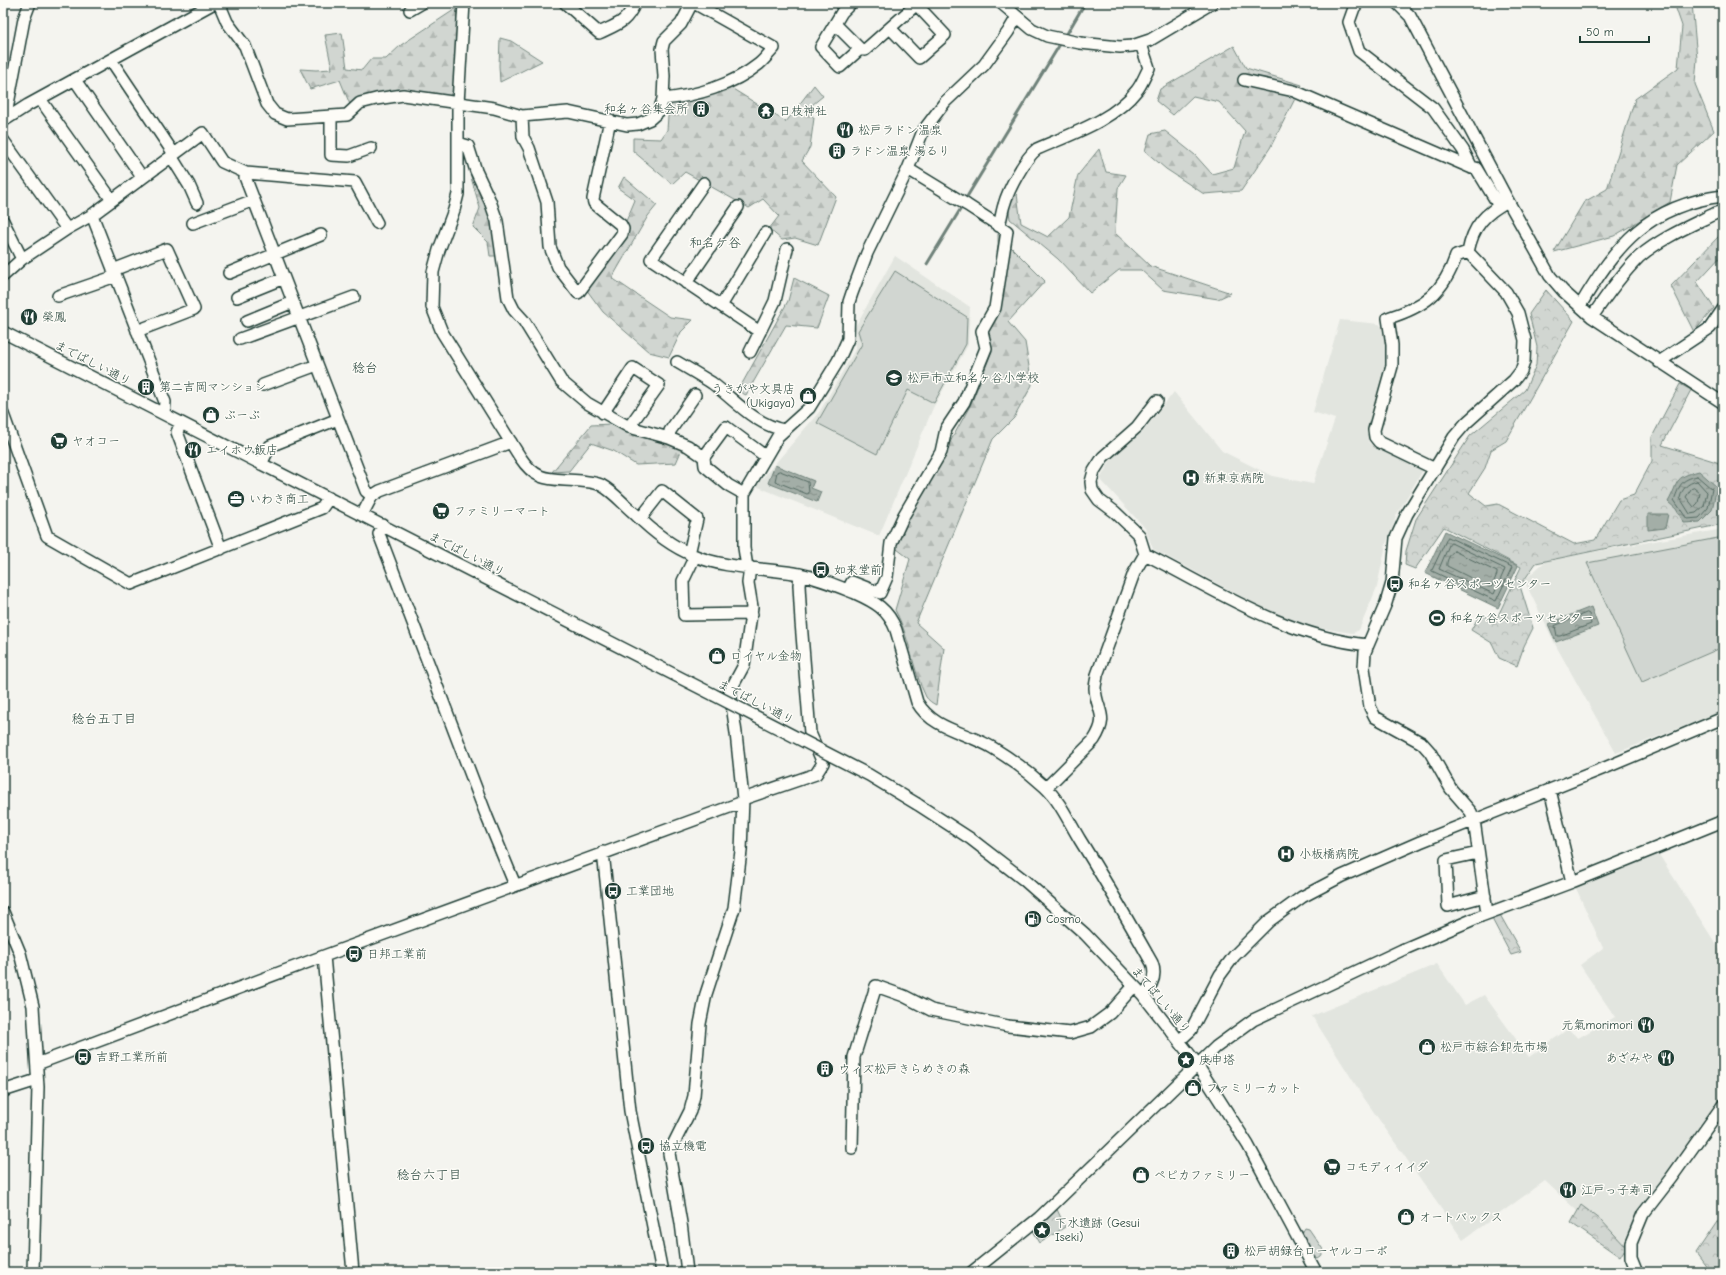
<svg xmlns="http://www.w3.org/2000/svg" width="1726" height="1275" font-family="'Comic Neue','Klee One',sans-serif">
<defs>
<pattern id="forest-firs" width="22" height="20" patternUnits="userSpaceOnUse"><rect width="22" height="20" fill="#d1d6d1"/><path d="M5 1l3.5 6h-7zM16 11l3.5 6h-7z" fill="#b3b9b4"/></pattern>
<pattern id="park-crowns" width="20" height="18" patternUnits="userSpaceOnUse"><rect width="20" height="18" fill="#d1d6d1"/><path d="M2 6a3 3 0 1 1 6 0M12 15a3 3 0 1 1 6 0" fill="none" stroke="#b3b9b4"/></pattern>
<pattern id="water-ripples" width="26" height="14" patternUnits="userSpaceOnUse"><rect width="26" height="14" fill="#a3aea7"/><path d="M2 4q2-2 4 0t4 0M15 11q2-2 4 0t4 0" fill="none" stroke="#848f89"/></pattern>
</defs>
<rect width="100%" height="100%" fill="#f4f4ef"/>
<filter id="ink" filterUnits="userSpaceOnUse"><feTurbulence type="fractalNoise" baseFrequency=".025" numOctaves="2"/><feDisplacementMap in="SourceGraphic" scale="8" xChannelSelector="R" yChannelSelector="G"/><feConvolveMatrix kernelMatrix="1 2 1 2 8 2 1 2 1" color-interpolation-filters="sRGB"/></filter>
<g filter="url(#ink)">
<path fill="#e2e5df" d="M895,256L970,307L968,345L933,408L879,536L756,486L820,411L856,348L855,327Z
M1340,320L1379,324L1385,329L1389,368L1368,440L1369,443L1422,468L1423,470L1397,514L1386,544L1377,587L1359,630L1353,633L1311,627L1261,607L1153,549L1145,528L1100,479L1110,461L1131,440L1142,433L1174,392L1222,451L1272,476L1313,484L1335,419L1313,412Z
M1723,529V711L1616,753L1555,644L1524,580L1547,560Z
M1658,853L1723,955V1096L1684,1153L1652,1190L1638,1210L1619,1250L1545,1181L1463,1240L1364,1098L1312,1016L1437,964L1465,1005L1484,995L1529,1057L1568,1029L1578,1038L1615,1017L1580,965L1603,948L1575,886Z"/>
<path fill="#d1d6d1" stroke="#788a82" d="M895,271L967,317L966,344L934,403L908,390L877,454L817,423L862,344L858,331Z
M1723,537V647L1642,682L1587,563Z
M1305,1228L1309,1229L1324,1251L1321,1256L1318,1258L1313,1255L1302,1233Z"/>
<path fill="url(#forest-firs)" stroke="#788a82" d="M1674,3H1692L1697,59L1695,84L1714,131L1677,165L1670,202L1614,236L1554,252L1584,202L1607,189L1635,99L1678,68L1682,26Z
M457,8L456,85L449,97L369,95L351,107L340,80L310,89L300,69L316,70L332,69L325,35L342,33L347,68L362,70L371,59H386L401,45Z
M500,38L511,41L542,61L500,82L499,66Z
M1234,46L1246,68L1302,85L1270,148L1241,191L1204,194L1166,169L1145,151L1150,134L1165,131L1195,155L1212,174L1234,168L1245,131L1219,102L1193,96L1173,115L1156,101L1160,89Z
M814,85L823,96L807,109L814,118L810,147L802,161L836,197L818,245L795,238L782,240L769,229L779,216L763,199L749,208L685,172L672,184L633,151V138L661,139L667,130L669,103L728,86L786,122Z
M1099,149L1106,172L1126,175L1118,188L1115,233L1150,266L1231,293L1218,299L1163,290L1141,270H1119L1090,293L1058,259L1010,219L1008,204L1017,194L1021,223L1048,237L1069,217L1078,175Z
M468,162L494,222L498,256H490L488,242L473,227L480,208L472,181Z
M624,177L657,205L648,216L612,278L670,317L693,320L681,332L669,357L649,352L603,312L586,289L627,219L635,200L618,188Z
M998,234L1045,281L1008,322L1025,342L1032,385L1014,418L993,439L916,623L944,648L936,705C932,703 928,700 926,697C912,669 910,637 895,610L910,559L893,546L971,404L992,351L986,324L999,308Z
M1719,236L1723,246V254L1697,282L1714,308L1694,332L1671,286Z
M794,278L829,296L817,328L786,325L746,395L738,391L788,301Z
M610,424L637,435L666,442L682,449L676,463L636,465L614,451L591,443L569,471L552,472L591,425Z"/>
<path fill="url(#park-crowns)" stroke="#788a82" d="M1546,290L1574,321L1506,441L1491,450L1485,468L1469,493L1486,506L1498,504L1574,544L1595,540L1619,500L1634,495L1652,461V437L1680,384L1691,390L1662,445L1723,464V524L1536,563L1520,586L1533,628L1524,646L1517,666L1499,658L1492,643L1471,630L1480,614L1496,620L1521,567L1444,527L1415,569L1405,565L1406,551L1416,519L1470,436L1525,390L1536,365L1537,347L1529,314Z
M1499,913L1521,952L1511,955L1491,917Z
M1581,1205L1601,1220L1626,1247L1620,1257L1571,1223Z
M1056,1207L1065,1227L1040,1243L1032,1229Z
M1723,1213V1272H1710L1696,1253Z"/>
<path fill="url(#water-ripples)" stroke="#6e8179" d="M775,465L814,481L811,488L821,492L817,502L768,483Z
M1699,471L1717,487L1712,510L1700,522L1684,523L1676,509L1668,502C1680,481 1672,478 1699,471Z
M1648,514H1668L1665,528L1648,530Z
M1445,531L1518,566L1498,608L1425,573Z
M1591,607L1598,626L1556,642L1548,624Z"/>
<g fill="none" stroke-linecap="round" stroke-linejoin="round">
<path stroke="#546a62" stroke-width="1" d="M780,471L808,482L809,493L807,494L775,481L777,472Z
M1697,476L1712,489L1708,508L1699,518L1687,519L1674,500C1680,485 1680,480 1697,476Z
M1697,481L1707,492L1704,506L1696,513L1690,514L1680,498C1682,489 1687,483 1697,481Z
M1694,488L1700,493L1698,503L1694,507L1686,497L1691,489Z
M1448,537L1512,567L1496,601L1432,571Z
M1451,543L1505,569L1494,594L1439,569L1449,545Z
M1454,551L1497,572V574L1492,586L1489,587L1447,566C1446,562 1450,553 1454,551Z
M1587,613L1589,614L1591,624L1560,636H1557L1555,626Z"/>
<path stroke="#6e8179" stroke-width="3" d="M1065,37L1085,3
M965,200L1062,41
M927,264L963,205"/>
<defs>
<path id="minor" d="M219,3L227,22L245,46L267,104L275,114L287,119L347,115L360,103L376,99L403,95L494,108L522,116L568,112L627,125L638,124L650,119L659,111L663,99L664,76L662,49L664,41L681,24L692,3
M464,3L458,103V194L454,210L439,250L433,272L432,307L442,332L520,457C538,484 551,478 581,481C588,482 595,482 601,485C614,492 623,504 634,513C651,530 670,546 693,555C722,568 762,568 794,573C816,577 835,585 855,593C875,602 888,609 896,630L917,702C933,730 967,732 993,748C1011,759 1030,773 1045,787C1060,801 1069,822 1080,840C1105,880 1129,922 1152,963C1157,976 1152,986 1143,995
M565,3L599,33C618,24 626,23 635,3
M851,3L842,12L821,47L840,67L860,49L865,50L918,3
M1001,3L1032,29L1047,36L1080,43L1120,47L1132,46L1150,40L1212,3
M1358,3L1354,8L1349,22L1359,51L1433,108L1463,150L1472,168H1476L1499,206
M1397,3L1410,16L1508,201L1550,276L1563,291L1592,317L1723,403
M410,10L422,3
M835,24L860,49
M890,28L919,58L945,35L915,3
M111,60L174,154
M75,80L142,177
M1244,80L1294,91L1472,168
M40,99L112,200
M663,99C696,96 733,85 759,64C765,59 769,53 774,48L694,3
M522,116L523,137L529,148L547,202L550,247L558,267L578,293L622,234L623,229L621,225L594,203L593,199L610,120
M331,117V155L349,156L371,148
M5,120L24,19L30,3
M3,121L28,105L214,3
M3,140L67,229
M458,143L468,146L476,171L490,201L497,221L508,298L514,310L524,321L561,381L587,403L629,427L669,438L688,446L704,457L705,466L728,485L744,494
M171,156L189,185L197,203
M246,173L355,182L377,223
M704,183L651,259L760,332
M92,215L165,402L164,414
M3,221L22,259
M193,223L254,200
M999,226C1001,219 1002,211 1004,205C1008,190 1025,158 1037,149C1071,134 1113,121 1137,90C1142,84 1145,75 1149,68L1141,44
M113,270L167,249L194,309L137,331
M229,273L321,235
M3,276L22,259L67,229L92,215L203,133L222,162L246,173L245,177L366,491L372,496L362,515
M686,283L738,207
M58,296L116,276
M237,297L284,278
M721,306L765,233
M1580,306C1616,245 1648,205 1723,196
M1592,317C1606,296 1621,275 1639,257C1661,238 1690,226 1716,213L1723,211
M247,321L293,302
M3,332L714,695
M240,339L354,297
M750,352L775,301L787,249
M677,362C689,369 701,376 712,383C736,401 754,424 784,430
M1659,362L1710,328L1723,309
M263,385L317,365
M603,413L633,368L659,385L629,427
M3,414L47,536L131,584L322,508L329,498
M181,423L177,432L221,549
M669,438L670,431L695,395
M704,457L726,427L765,456
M261,464L270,446L338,419
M1435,469L1379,442L1375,437L1374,430L1392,366V345L1388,318C1424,307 1444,292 1456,256L1468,252
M372,496L380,491L511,442
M640,519L662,491L697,519L689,554
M383,525L379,534L487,817L515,885
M1145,554L1139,535L1115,512L1099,500L1092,490L1091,482L1094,471L1103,457L1137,427L1157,401
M695,556L683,581L684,615L752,614
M747,567L744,548V494L778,436L809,408L838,361L848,339L849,302L852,293L867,253L908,169L923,131L945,102L984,65L1008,32L1017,17
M848,590L852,582L880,593L887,577L891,543L904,515L941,452L946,429L964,402L986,348L982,331L995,308L1007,231L967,205L908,169
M1046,788L1094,740C1110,715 1096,711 1095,688C1095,684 1097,679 1097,675L1134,573L1145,554C1216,590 1286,637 1368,645
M1550,790L1572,882
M743,799L736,733L730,691L744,665L752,607L748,583L750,567
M917,804L971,839L1024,880L1085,934L1143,995L1194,1060L1248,1145L1316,1272
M603,852L630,1111L662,1272
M1478,853L1446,860L1448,906L1485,896
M3,912L20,953L33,1006L38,1087L33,1272
M1487,913L1474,820L1471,812L1451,789L1430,752L1422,743L1375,717L1370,707L1364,668L1365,652L1386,603L1392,583L1396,538L1407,514L1454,437L1466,423L1514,380L1521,371L1524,362L1525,340L1518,313L1506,292L1468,252C1473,226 1485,213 1508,201
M324,956L353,1272
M1179,1041L1191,1030L1220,975L1234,956L1269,921L1302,897L1342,876L1420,842L1607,767L1723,718
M37,1064L324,956L743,802
M3,1091L37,1080
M852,1148L854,1057L876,986L904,996L931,1010L1008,1026L1070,1033L1091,1027L1110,1013L1134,986
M687,1272L681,1223L669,1153L690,1111L694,1096L700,1024L706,994L734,908L741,851L743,799L816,774L823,763L810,733L801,622L799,585L800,574
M972,1272L1039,1218L1216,1047L1253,1020L1402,950L1481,916L1572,882L1723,821
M1637,1272L1631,1257V1243L1643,1214L1671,1178L1723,1105"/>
</defs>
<use href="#minor" stroke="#1f3d34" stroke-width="14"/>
<use href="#minor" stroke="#fdfcf7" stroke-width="11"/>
<defs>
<path id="minor-bridge" d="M714,695L869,775L917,804"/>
</defs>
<use href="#minor-bridge" stroke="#1f3d34" stroke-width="14" stroke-linecap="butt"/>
<use href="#minor-bridge" stroke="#fdfcf7" stroke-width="11"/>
</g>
</g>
<defs>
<symbol id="building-disc" viewBox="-11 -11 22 22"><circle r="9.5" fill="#1f3d34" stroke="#fdfcf7"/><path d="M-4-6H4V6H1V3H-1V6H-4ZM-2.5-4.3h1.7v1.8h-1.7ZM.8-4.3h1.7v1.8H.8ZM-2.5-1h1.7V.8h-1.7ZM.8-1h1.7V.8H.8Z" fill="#fff"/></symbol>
<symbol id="temple-disc" viewBox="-11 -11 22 22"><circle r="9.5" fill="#1f3d34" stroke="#fdfcf7"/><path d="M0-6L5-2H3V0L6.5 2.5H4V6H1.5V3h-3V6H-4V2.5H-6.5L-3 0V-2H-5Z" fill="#fff"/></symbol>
<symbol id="restaurant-disc" viewBox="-11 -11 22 22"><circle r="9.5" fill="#1f3d34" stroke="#fdfcf7"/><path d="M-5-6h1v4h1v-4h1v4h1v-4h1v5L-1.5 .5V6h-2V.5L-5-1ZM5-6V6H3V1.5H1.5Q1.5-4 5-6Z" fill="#fff"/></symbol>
<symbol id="school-disc" viewBox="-11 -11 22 22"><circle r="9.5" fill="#1f3d34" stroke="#fdfcf7"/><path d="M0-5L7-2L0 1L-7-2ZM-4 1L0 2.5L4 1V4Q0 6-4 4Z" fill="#fff"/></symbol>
<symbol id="shop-disc" viewBox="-11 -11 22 22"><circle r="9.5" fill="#1f3d34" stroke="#fdfcf7"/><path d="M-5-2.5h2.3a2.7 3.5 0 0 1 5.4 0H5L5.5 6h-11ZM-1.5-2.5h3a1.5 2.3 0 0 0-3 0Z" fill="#fff"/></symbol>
<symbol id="supermarket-disc" viewBox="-11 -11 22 22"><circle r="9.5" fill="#1f3d34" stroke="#fdfcf7"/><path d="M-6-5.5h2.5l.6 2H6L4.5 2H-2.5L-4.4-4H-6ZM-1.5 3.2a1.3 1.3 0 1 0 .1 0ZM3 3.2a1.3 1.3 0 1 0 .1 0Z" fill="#fff"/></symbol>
<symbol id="hospital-disc" viewBox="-11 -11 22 22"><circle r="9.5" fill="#1f3d34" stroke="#fdfcf7"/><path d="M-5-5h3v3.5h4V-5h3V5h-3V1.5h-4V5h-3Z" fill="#fff"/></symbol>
<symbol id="office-disc" viewBox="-11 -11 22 22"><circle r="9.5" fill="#1f3d34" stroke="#fdfcf7"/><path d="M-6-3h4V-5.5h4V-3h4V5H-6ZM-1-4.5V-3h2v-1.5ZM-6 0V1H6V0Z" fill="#fff"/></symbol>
<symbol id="bus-disc" viewBox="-11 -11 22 22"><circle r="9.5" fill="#1f3d34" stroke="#fdfcf7"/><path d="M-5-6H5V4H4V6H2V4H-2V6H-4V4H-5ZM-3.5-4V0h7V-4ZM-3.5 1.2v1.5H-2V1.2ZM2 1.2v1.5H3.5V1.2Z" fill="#fff"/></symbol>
<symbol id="stadium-disc" viewBox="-11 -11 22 22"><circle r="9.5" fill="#1f3d34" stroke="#fdfcf7"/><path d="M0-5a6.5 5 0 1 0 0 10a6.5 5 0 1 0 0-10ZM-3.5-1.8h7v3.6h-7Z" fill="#fff"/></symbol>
<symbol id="fuel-disc" viewBox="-11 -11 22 22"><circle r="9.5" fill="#1f3d34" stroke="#fdfcf7"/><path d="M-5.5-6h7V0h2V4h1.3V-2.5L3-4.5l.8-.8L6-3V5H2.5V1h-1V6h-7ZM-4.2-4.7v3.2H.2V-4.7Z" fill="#fff"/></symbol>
<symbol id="sight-disc" viewBox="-11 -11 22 22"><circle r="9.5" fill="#1f3d34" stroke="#fdfcf7"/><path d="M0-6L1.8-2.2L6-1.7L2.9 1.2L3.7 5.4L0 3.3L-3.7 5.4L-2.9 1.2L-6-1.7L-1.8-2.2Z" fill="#fff"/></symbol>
</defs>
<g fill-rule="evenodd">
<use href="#building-disc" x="691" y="99" width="20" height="20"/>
<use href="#temple-disc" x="756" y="101" width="20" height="20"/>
<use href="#restaurant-disc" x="835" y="120" width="20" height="20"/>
<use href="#building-disc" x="827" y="141" width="20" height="20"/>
<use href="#restaurant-disc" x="19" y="307" width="20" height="20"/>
<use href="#school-disc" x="884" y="368" width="20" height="20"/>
<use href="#building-disc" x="136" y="377" width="20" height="20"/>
<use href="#shop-disc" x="798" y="386" width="20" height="20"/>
<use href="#shop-disc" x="201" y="405" width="20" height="20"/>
<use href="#supermarket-disc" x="49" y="431" width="20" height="20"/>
<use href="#restaurant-disc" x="183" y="440" width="20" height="20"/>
<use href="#hospital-disc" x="1181" y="468" width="20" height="20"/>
<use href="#office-disc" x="226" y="489" width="20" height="20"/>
<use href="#supermarket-disc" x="431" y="501" width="20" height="20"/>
<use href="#bus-disc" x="811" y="560" width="20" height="20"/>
<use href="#bus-disc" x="1385" y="574" width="20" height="20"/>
<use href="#stadium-disc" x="1427" y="608" width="20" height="20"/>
<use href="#shop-disc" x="707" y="646" width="20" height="20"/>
<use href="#hospital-disc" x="1276" y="844" width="20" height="20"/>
<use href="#bus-disc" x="603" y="881" width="20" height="20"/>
<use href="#fuel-disc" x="1023" y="909" width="20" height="20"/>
<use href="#bus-disc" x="344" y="944" width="20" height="20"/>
<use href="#restaurant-disc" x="1636" y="1015" width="20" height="20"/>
<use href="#shop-disc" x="1417" y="1037" width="20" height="20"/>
<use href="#bus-disc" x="73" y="1047" width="20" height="20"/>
<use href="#restaurant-disc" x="1656" y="1048" width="20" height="20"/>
<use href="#sight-disc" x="1176" y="1050" width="20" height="20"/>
<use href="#building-disc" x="815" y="1059" width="20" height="20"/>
<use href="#shop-disc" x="1183" y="1078" width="20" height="20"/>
<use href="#bus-disc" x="636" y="1136" width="20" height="20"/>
<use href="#supermarket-disc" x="1322" y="1157" width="20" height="20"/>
<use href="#shop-disc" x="1131" y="1165" width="20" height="20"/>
<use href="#restaurant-disc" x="1558" y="1180" width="20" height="20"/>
<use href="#shop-disc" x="1396" y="1207" width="20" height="20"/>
<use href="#sight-disc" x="1032" y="1220" width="20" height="20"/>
<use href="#building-disc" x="1221" y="1241" width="20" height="20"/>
</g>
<g text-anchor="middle" stroke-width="3" stroke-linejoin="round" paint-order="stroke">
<g font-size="12" fill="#1f3d34" stroke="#fdfcf7" text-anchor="start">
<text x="688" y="113" text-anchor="end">和名ヶ谷集会所</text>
<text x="779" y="115">日枝神社</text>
<text x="858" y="134">松戸ラドン温泉</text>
<text x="850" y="155">ラドン温泉 湯るり</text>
<text x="42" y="321">榮鳳</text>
<text x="907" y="382">松戸市立和名ヶ谷小学校</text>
<text x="159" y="391">第二吉岡マンション</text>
<text x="795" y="393" text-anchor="end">うきがや文具店<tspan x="795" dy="14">(Ukigaya)</tspan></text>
<text x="224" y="419">ぶーぶ</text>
<text x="72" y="445">ヤオコー</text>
<text x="206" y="454">エイホウ飯店</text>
<text x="1204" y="482">新東京病院</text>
<text x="249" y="503">いわき商工</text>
<text x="454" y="515">ファミリーマート</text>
<text x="834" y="574">如来堂前</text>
<text x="1408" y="588">和名ヶ谷スポーツセンター</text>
<text x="1450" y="622">和名ケ谷スポーツセンター</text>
<text x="730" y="660">ロイヤル金物</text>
<text x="1299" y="858">小板橋病院</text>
<text x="626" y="895">工業団地</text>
<text x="1046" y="923">Cosmo</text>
<text x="367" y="958">日邦工業前</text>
<text x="1633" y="1029" text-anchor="end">元氣morimori</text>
<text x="1440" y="1051">松戸市綜合卸売市場</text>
<text x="96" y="1061">吉野工業所前</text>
<text x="1653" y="1062" text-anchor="end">あざみや</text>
<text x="1199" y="1064">庚申塔</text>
<text x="838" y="1073">ウィズ松戸きらめきの森</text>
<text x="1206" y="1092">ファミリーカット</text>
<text x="659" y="1150">協立機電</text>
<text x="1345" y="1171">コモディイイダ</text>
<text x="1154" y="1179">ペピカファミリー</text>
<text x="1581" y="1194">江戸っ子寿司</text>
<text x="1419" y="1221">オートバックス</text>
<text x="1055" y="1227">下水遺跡 (Gesui<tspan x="1055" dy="14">Iseki)</tspan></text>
<text x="1244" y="1255">松戸胡録台ローヤルコーポ</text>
</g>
<g font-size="12" fill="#1f3d34" stroke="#fdfcf7">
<text transform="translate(93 363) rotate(27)" y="4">までばしい通り</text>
<text transform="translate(467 554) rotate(27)" y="4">までばしい通り</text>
<text transform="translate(756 702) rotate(27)" y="4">までばしい通り</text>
<text transform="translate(1161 1000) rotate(50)" y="4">まてばしい通り</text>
</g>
<g font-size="13" fill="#1f3d34" stroke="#fdfcf7">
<text x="715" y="247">和名ケ谷</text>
<text x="365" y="372">稔台</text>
<text x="104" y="723">稔台五丁目</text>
<text x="429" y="1179">稔台六丁目</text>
</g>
</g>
<rect width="1726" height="1275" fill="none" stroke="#fdfcf7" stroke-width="16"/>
<rect x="8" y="8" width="1710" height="1259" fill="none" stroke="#1f3d34" stroke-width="1.5" filter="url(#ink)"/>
<path d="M1580 36v6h69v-6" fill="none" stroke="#1f3d34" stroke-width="2"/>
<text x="1586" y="36" font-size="12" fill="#1f3d34" stroke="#fdfcf7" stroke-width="3" paint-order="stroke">50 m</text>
</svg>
